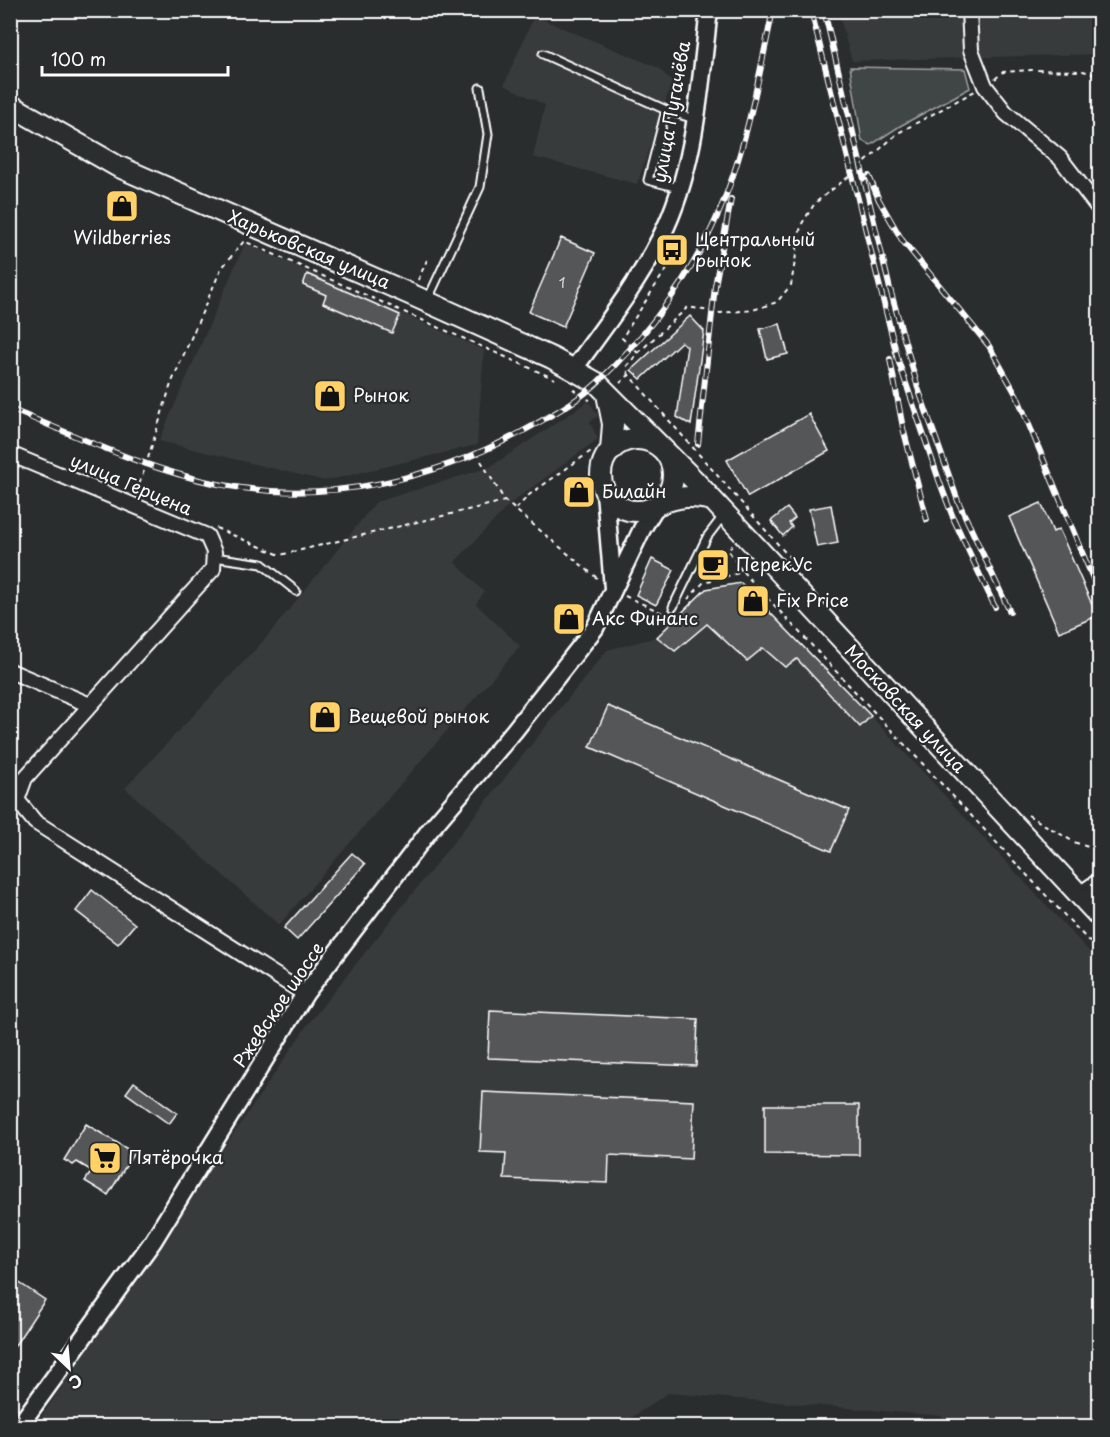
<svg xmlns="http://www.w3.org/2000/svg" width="1110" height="1437" font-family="'Playpen Sans',sans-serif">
<rect width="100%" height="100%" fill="#2a2d2e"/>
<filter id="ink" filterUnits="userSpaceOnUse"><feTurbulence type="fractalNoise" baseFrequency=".0167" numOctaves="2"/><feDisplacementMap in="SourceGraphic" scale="12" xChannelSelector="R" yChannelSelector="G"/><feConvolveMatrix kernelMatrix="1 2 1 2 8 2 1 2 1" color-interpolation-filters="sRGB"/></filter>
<g filter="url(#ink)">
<path fill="#373a3b" d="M838,11H1099V54L852,61Z
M534,16L659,68L672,82L637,184L533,157L545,105L504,85Z
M245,243L484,350L477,445L325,481L159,441Z
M589,401L598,416L590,422L598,439L511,503L455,562L484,592L476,604L520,646L279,925L125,788L265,639L376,502L490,467Z
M707,624L747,661L763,648L785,667L797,659L860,726L871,716L1099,962V1426H942V1416L668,1393L619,1426H35L308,1024L607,650L657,637L675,651Z"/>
<path fill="#414445" stroke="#a0a2a2" stroke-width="1.5" d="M850,67L965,69L970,88L900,126L871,145L862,141Z"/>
<path fill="#555758" stroke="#fff" stroke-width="1.5" d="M116,193L135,202L128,218L108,210Z
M561,238L595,253L563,327L529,312Z
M307,274L400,315L392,333L323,303L326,295L303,285Z
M690,316L704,331L691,425L677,417L687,346L681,342L641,379L631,370Z
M780,324L788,354L767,359L760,329Z
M809,414L829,451L748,497L727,460Z
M1041,503L1053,532L1059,529L1097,616L1059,632L1009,517Z
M831,505L838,543L817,547L809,509Z
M787,508L795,518L789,523L792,527L783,536L771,521Z
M652,559L674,570L656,605L636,595Z
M741,583L871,716L860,727L797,659L785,667L763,648L747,661L707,624L675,651L657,637L706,589Z
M608,706L849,810L831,851L590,747Z
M352,853L365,864L297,940L284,928Z
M92,890L135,924L118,944L76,911Z
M490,1010L698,1019L696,1066L488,1058Z
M134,1082L177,1113L169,1124L126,1093Z
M483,1092L694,1101L691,1159L609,1155L608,1183L504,1179L506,1153L480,1152Z
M765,1105H859V1155L765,1154Z
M86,1124L134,1153L108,1195L85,1181L92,1171L77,1162L73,1165L64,1160Z
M15,1280L45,1300L10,1353V1288Z"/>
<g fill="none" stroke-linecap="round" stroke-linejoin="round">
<defs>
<path id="service" d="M543,54L666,110L694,119
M666,110L648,180L679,188
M428,299L480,187L488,134L480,88
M214,557L262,564L296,591
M673,607L707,537L723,516"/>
<path id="minor" d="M969,10L971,50L985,86L1006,113L1060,158L1100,210
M10,454L207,536L214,552L213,569L25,778L17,800L35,822L305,994
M10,671L90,705
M1078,895L1100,880"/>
<path id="tertiary" d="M573,370C604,327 637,285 661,237C696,168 700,85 709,10
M605,492L613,588
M19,1426L153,1241L305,994L429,831L514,731L595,628L642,529L656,506"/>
<path id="secondary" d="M10,105L117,166L412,295L552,358L597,383L693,479L1100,917
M607,394L613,424L611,451
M601 475a36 36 0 1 1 72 0a36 36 0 1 1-72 0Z
M659,504C679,496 692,495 712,500"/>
</defs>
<use href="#service" stroke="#fff" stroke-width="11"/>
<use href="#minor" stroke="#fff" stroke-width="18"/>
<use href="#tertiary" stroke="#fff" stroke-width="21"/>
<use href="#secondary" stroke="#fff" stroke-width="24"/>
<path stroke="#fff" stroke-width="2" stroke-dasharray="4.5 4.5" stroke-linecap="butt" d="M995,79L1003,72L1031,70L1083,71L1100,76
M418,280L427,260
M638,353L688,307L720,313L753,310L777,302L791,285L801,225L815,203L852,174L898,133L975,91
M629,375L626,367L638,353L622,338L663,274L676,260
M620,383L629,375L798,567
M573,389L584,398L590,400
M481,461L505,501L598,579
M136,492L144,471L171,384L221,269L244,241L555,379
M516,509L529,495L594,449
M216,528L280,555L505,501
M733,545L728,550L742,571
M625,596L667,615
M688,599L704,582L743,572L1100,953
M1028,815L1074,842L1091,848L1100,858"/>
<use href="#service" stroke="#2a2d2e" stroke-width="7"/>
<use href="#minor" stroke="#2a2d2e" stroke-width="14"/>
<use href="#tertiary" stroke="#2a2d2e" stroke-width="16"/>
<use href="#secondary" stroke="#2a2d2e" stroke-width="20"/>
<defs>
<path id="rail" d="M811,10L898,360L940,483L954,520L995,607
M824,10L890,289L918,388L958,501L1010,612
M869,176L879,200L902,240L989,346L1017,396L1099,593
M890,359L903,428L927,520
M10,409C77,436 147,470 218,484C328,506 440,479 536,424C557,412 580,399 597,383C643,339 682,289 710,232C744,163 757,85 773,10
M698,444L715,286L731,199"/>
</defs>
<use href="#rail" stroke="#fff" stroke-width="6"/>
<use href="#rail" stroke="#2a2d2e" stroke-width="4" stroke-dasharray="11" stroke-linecap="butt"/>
</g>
</g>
<defs>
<symbol id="shop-square" viewBox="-11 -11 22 22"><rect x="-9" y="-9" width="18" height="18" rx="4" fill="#ffd166" stroke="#2a2d2e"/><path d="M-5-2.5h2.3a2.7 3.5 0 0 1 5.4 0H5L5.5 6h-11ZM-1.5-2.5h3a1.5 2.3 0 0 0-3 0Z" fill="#111"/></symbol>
<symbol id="bus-square" viewBox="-11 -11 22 22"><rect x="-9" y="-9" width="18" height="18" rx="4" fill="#ffd166" stroke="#2a2d2e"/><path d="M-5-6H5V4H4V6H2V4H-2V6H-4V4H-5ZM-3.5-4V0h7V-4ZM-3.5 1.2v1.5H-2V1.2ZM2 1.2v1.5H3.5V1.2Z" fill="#111"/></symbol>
<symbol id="cafe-square" viewBox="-11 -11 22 22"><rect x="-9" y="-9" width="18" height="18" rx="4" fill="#ffd166" stroke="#2a2d2e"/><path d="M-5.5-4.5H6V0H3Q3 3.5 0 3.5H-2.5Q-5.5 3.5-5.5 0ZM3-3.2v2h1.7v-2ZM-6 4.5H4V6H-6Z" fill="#111"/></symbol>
<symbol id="supermarket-square" viewBox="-11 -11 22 22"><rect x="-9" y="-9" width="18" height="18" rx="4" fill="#ffd166" stroke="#2a2d2e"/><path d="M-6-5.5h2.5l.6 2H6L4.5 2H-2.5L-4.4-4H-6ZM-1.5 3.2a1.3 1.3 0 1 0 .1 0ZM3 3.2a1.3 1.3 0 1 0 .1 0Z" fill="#111"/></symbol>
</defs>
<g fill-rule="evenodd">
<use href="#shop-square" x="103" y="187" width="38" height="38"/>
<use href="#bus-square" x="653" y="231" width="38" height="38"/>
<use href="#shop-square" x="311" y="377" width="38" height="38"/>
<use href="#shop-square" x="560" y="473" width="38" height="38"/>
<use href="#cafe-square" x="694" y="546" width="38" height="38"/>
<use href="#shop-square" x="734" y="582" width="38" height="38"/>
<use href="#shop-square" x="550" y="600" width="38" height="38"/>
<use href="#shop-square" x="306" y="698" width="38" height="38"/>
<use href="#supermarket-square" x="86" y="1139" width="38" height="38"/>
</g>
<g text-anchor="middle" stroke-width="4.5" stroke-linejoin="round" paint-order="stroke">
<g font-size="15" fill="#d4d5d5">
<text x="562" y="288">1</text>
</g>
<g font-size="18" fill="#fff" stroke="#2a2d2e">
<text transform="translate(672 112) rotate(-80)" y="6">улица Пугачёва</text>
<text transform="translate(309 250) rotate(23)" y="6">Харьковская улица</text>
<text transform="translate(131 485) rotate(23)" y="6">улица Герцена</text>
<text transform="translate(905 709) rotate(47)" y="6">Московская улица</text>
<text transform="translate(279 1005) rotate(-56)" y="6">Ржевское шоссе</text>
</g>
<g font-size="18" fill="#fff" stroke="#2a2d2e" text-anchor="start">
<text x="122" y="244" text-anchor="middle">Wildberries</text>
<text x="695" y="246">Центральный<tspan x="695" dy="21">рынок</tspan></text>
<text x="353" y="402">Рынок</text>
<text x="602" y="498">Билайн</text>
<text x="736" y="571">ПерекУс</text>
<text x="776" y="607">Fix Price</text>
<text x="592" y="625">Акс Финанс</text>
<text x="348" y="723">Вещевой рынок</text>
<text x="128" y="1164">Пятёрочка</text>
</g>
</g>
<rect width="1110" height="1437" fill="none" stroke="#2a2d2e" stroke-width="36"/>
<rect x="18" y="18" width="1074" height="1401" fill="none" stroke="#fff" stroke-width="2" filter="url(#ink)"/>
<g transform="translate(69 1368) rotate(154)" stroke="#2a2d2e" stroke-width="4.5" paint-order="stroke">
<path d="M0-4.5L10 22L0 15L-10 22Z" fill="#ffffff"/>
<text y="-9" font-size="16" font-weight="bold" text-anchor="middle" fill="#ffffff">С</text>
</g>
<path d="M42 66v9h186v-9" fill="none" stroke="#ffffff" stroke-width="3"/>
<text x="51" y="66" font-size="18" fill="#ffffff" stroke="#2a2d2e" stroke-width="4.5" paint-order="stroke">100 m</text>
</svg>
